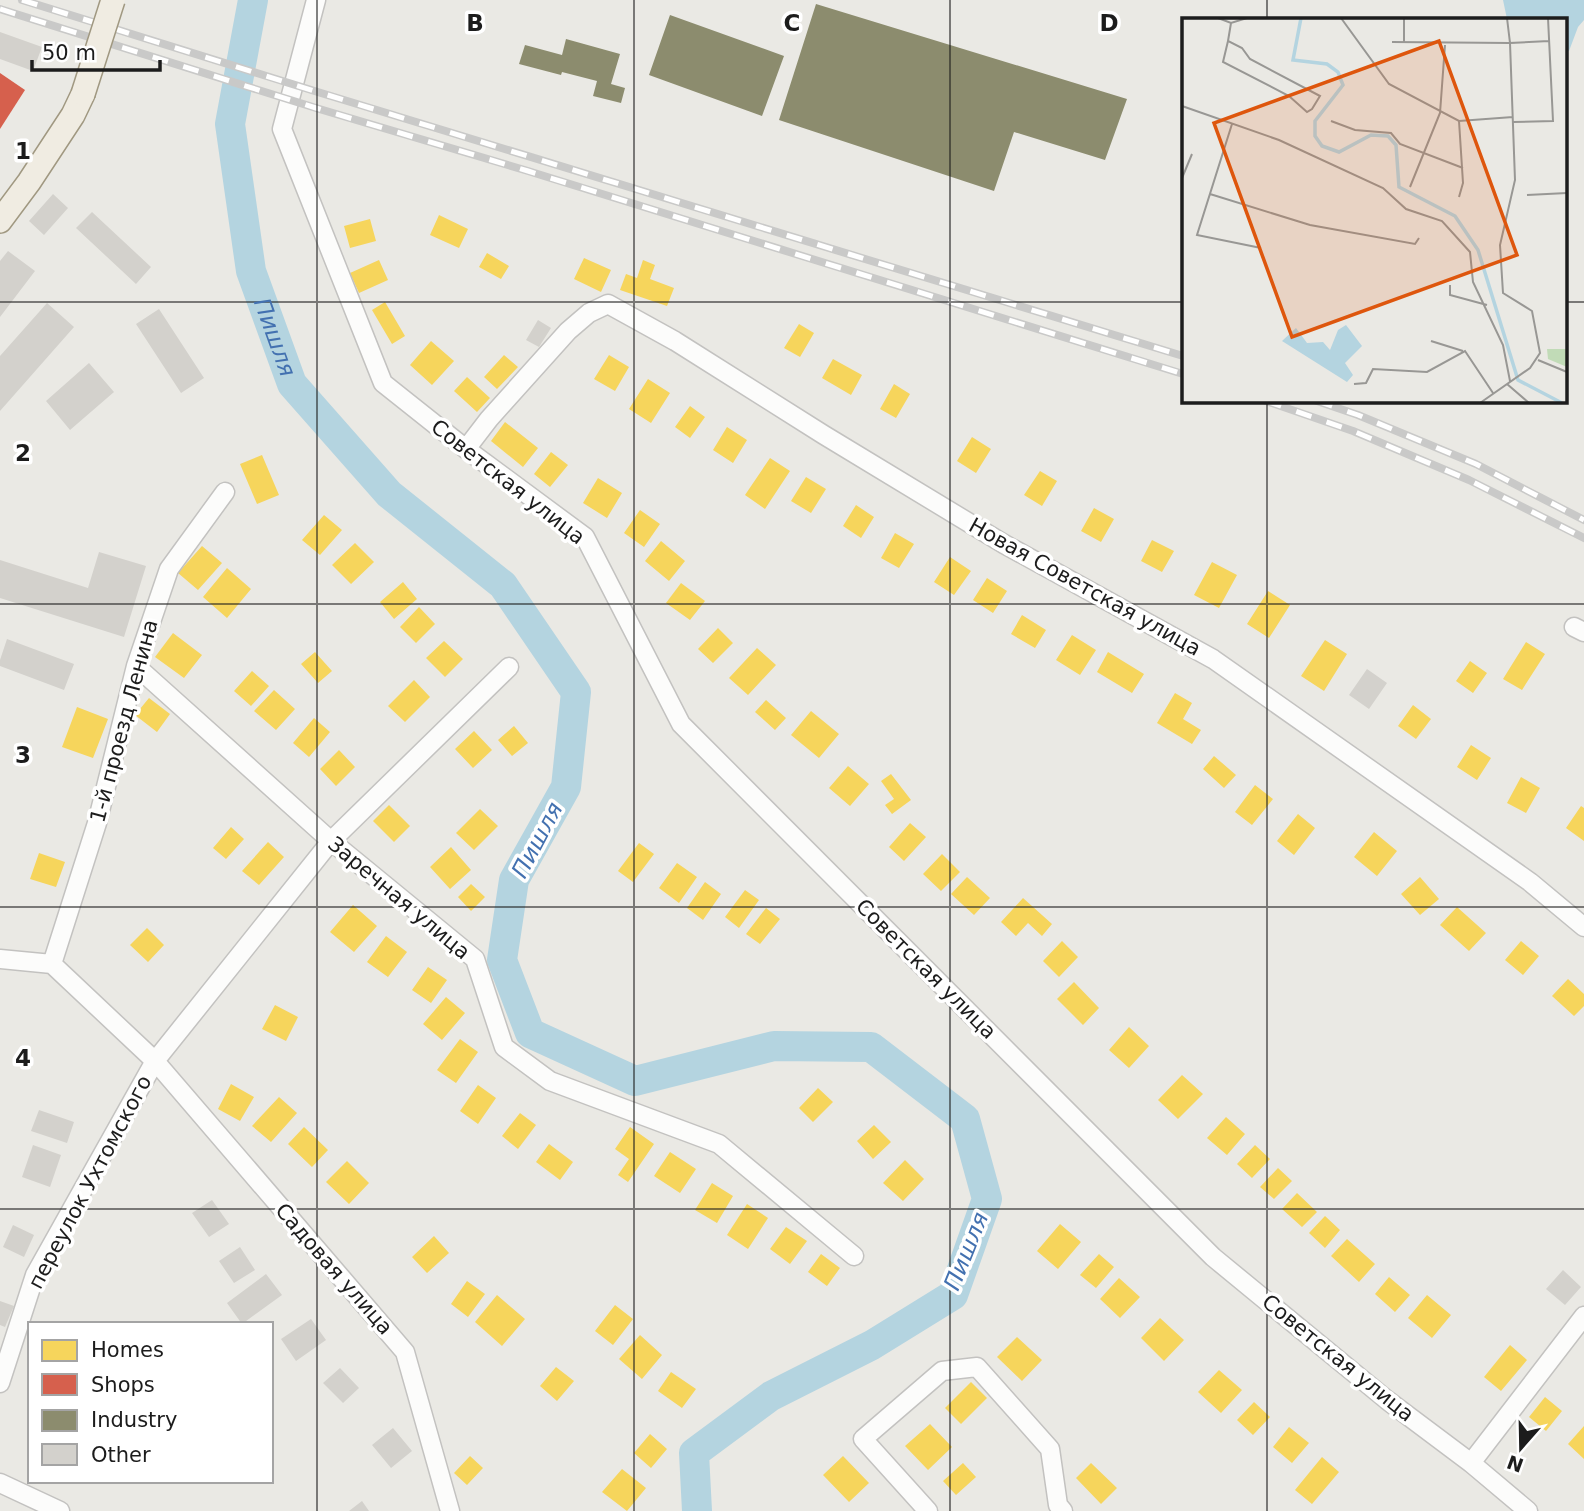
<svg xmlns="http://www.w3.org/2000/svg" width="1584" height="1511" font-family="'DejaVu Sans',sans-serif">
<rect width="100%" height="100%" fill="#eae9e4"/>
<path fill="#b4d4e0" d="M1503,0H1584V20L1578,27L1569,51L1565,50V19H1507Z"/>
<path fill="#f6d55c" d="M439,215L468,229L459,248L430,235Z
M370,219L376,241L350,248L344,226Z
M487,253L509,266L501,279L479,267Z
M584,258L611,270L601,292L574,279Z
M379,260L388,280L359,293L350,273Z
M643,260L655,265L650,279L674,288L667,306L620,290L626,274L637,278Z
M385,302L405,336L392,344L372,310Z
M799,324L814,333L800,357L784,348Z
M431,341L454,361L432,385L410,365Z
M504,355L518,367L497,389L484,377Z
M609,355L629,367L615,391L594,379Z
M833,359L862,375L851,395L822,378Z
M467,377L490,398L477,412L454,391Z
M648,379L670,393L651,423L629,409Z
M894,384L910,394L896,418L880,409Z
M690,406L705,417L690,438L675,427Z
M505,422L538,448L523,467L491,441Z
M727,427L747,440L733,463L713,450Z
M972,437L991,449L976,473L957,461Z
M551,452L568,465L550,487L534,474Z
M262,455L279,495L257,504L240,464Z
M770,458L790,471L765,509L745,495Z
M1040,471L1057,481L1042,506L1024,495Z
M806,477L826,489L811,513L791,501Z
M598,478L622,493L607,518L583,503Z
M856,505L874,517L861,538L843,526Z
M1094,508L1114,519L1101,542L1081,531Z
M640,510L660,524L644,547L624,533Z
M324,515L342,530L320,555L302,540Z
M895,533L914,544L899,568L881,558Z
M1152,540L1174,551L1162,572L1141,561Z
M661,541L685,561L669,581L645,561Z
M355,543L374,562L351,584L332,565Z
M202,546L222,563L198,590L178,573Z
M950,557L971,571L954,595L934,582Z
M1212,562L1237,575L1219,608L1194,595Z
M227,568L251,589L227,618L203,597Z
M987,578L1007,591L993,613L973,600Z
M403,582L417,599L394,619L380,602Z
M681,583L705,601L690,620L666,603Z
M1268,591L1290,605L1269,638L1247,624Z
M419,607L435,624L416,643L400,627Z
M1022,615L1046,630L1035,648L1011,634Z
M718,628L733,643L713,663L698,649Z
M173,633L202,655L184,678L155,657Z
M1072,635L1096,650L1080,675L1056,660Z
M1325,640L1347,654L1324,691L1301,676Z
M444,641L463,659L445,677L426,658Z
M1526,642L1545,654L1522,690L1503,679Z
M757,648L776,665L748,695L729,678Z
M315,652L332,671L318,683L301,664Z
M1108,652L1144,674L1132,693L1097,672Z
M1470,661L1487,673L1473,693L1456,681Z
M252,671L269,686L251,706L234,691Z
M414,680L430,697L405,722L388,706Z
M274,690L295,709L276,730L254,711Z
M1175,693L1192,703L1183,719L1201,730L1192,744L1157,723Z
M149,698L170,714L157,732L135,715Z
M766,700L786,718L775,730L755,712Z
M1413,705L1431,719L1416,739L1398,726Z
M77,707L108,719L93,758L62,747Z
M811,711L839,734L819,758L791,735Z
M314,718L330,732L309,757L293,743Z
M514,726L528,743L512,756L498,740Z
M474,731L492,750L473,768L455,749Z
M1471,745L1491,758L1477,780L1457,767Z
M339,750L355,767L336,786L320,769Z
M1214,756L1236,775L1224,788L1203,769Z
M848,766L869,784L850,806L829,788Z
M891,774L911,800L892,814L885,805L894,799L881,781Z
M1521,777L1540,788L1526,813L1507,803Z
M1255,785L1273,799L1252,825L1235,812Z
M389,805L410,826L394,842L373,821Z
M1581,806L1584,808V841L1566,828Z
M480,809L498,826L474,850L456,833Z
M1298,814L1315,828L1294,855L1277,841Z
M910,823L926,837L904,861L889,847Z
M231,827L244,839L226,859L213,848Z
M1374,832L1397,851L1377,876L1354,857Z
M268,842L284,857L259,885L242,871Z
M639,843L654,854L633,882L618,871Z
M451,847L471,870L450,889L430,867Z
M39,853L65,862L56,887L30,879Z
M942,854L960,872L941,891L923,874Z
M677,863L697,877L679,903L659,888Z
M967,877L990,898L974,915L951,894Z
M1420,877L1439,899L1420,915L1401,894Z
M705,882L721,894L703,920L687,908Z
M471,884L485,897L471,911L458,897Z
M745,890L759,900L739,928L725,917Z
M1023,898L1052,924L1042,936L1028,923L1016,936L1001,922Z
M353,905L377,926L354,952L330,932Z
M1457,907L1486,933L1469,951L1440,925Z
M766,908L780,919L760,944L746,934Z
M147,928L164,945L148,962L130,945Z
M386,936L407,952L388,977L367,962Z
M1062,941L1078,957L1059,977L1043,961Z
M1521,941L1539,956L1523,975L1505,960Z
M428,967L447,980L431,1003L412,990Z
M1568,979L1584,994V1006L1574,1016L1552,996Z
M1074,982L1099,1008L1083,1025L1057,999Z
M446,997L465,1013L442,1040L423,1024Z
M275,1005L298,1017L286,1041L262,1029Z
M1129,1027L1149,1046L1129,1068L1109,1050Z
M460,1039L478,1052L456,1083L437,1070Z
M1182,1075L1203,1094L1178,1119L1158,1100Z
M231,1084L254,1097L240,1121L218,1109Z
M478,1085L496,1098L478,1124L460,1111Z
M818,1088L833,1102L813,1122L799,1108Z
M279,1097L297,1113L271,1142L252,1126Z
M520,1113L536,1125L518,1149L502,1136Z
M1226,1117L1245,1134L1227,1155L1207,1138Z
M874,1125L891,1142L873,1159L857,1141Z
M304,1127L328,1150L312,1167L288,1144Z
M630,1127L654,1144L628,1182L618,1175L629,1159L615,1149Z
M549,1144L573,1162L560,1180L536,1162Z
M1255,1145L1270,1159L1252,1178L1237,1164Z
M670,1152L696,1169L680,1193L654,1176Z
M905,1160L924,1179L903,1201L883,1183Z
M347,1161L369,1183L349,1204L326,1182Z
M1278,1168L1292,1181L1274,1199L1260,1187Z
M712,1183L733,1196L717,1223L695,1210Z
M1297,1193L1317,1212L1302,1227L1282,1209Z
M747,1204L768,1218L748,1249L727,1235Z
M1325,1216L1340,1230L1325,1248L1309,1233Z
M1060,1224L1081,1242L1058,1269L1037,1251Z
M786,1227L807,1241L790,1264L770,1249Z
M434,1236L449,1253L427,1273L412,1257Z
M1347,1239L1375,1264L1359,1282L1331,1256Z
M821,1254L840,1268L827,1286L808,1272Z
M1099,1254L1114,1267L1096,1288L1080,1275Z
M1389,1277L1410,1295L1395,1312L1375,1294Z
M1119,1278L1140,1297L1120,1318L1100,1299Z
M467,1281L485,1294L468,1317L451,1304Z
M497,1295L525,1319L502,1346L475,1322Z
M1427,1295L1451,1315L1432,1338L1408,1318Z
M615,1305L633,1319L613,1345L595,1331Z
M1160,1318L1184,1340L1164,1361L1141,1338Z
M640,1335L662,1355L642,1379L619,1359Z
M1017,1337L1042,1360L1022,1381L997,1357Z
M1510,1345L1527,1360L1501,1391L1484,1377Z
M556,1367L574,1381L557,1401L540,1386Z
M1219,1370L1242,1390L1221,1413L1198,1392Z
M671,1372L696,1389L682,1408L658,1391Z
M971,1382L987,1398L961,1424L945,1408Z
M1545,1397L1562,1411L1546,1431L1529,1417Z
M1254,1402L1270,1417L1253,1435L1237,1420Z
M930,1424L952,1447L928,1470L905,1446Z
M1584,1426V1459L1568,1444Z
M1289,1427L1309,1443L1292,1463L1273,1447Z
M650,1434L667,1449L651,1468L634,1453Z
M470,1456L483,1468L467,1485L454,1473Z
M843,1456L869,1483L849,1502L823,1475Z
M1322,1457L1339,1472L1312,1504L1295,1490Z
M963,1463L976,1477L956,1495L943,1481Z
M1091,1463L1117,1488L1101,1504L1076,1478Z
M622,1469L646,1488L627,1511L602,1492Z"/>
<path fill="#d6604d" d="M0,73L25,90L0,129Z"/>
<path fill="#8c8c6e" d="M816,4L1127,99L1105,160L1014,132L994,191L779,120Z
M670,15L784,56L762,116L649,75Z
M566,39L620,54L611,84L625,88L621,103L593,96L597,81L562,72L561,75L519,64L525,45L562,55Z"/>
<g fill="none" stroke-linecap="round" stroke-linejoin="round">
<path stroke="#b4d4e0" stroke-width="30" id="s1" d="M253,0L230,124L251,271L292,384L389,494L503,585L576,692L566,787L514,880L502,960L530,1033L635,1081L774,1046L871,1047L965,1119L987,1199L953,1295L872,1345L771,1396L694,1453L697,1511"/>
</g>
<path fill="#d3d1cc" d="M0,32L42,47L33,71L0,59Z
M53,194L68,208L44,235L29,221Z
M92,212L151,267L136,284L76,228Z
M8,251L35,271L0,317V261Z
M47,303L74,327L0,411V356Z
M159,309L204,378L181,393L136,324Z
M538,320L551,328L539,347L526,340Z
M89,363L114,392L70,430L46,401Z
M99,552L146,566L124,637L0,598V560L88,588Z
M7,639L74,664L64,690L0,666V660Z
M1367,669L1387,683L1369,709L1349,695Z
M39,1110L74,1122L67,1143L31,1131Z
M33,1145L61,1155L50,1187L22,1177Z
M212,1200L229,1224L209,1237L192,1213Z
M13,1225L34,1235L24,1257L3,1247Z
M240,1247L255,1270L234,1283L219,1261Z
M1563,1270L1581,1287L1565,1305L1546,1289Z
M266,1274L282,1295L242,1324L227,1303Z
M0,1301L14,1306L5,1327L0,1325Z
M311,1319L326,1340L296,1361L281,1339Z
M340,1368L359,1388L343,1403L323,1383Z
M393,1428L412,1451L391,1468L372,1445Z
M362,1501L369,1511H349Z"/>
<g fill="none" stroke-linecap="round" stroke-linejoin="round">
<defs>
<path id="minor" d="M316,0L282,129L383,383L466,449L585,537L681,724L1213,1257L1387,1400L1471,1463L1528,1511
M466,449L489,419L568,331L589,313L608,304L675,341L824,435L1004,544L1213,659L1530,882L1584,927
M1574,627L1584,632
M136,666L331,841L475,959L504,1047L550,1081L719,1144L854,1256
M0,959L52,964L155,1061L405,1352L450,1511
M52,964L97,823L136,666L169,569L225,492
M0,1383L35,1275L155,1061L331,841L509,667
M1471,1463L1584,1316
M0,1483L60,1511
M928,1511L863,1439L942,1371L977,1367L1050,1449L1058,1505L1063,1511"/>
<path id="major" d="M0,221L29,182L73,115L83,94"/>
</defs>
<use href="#minor" stroke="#c3c2c0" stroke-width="21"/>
<use href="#major" stroke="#a09881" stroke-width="26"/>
<use href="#minor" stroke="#fcfcfb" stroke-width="18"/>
<use href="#major" stroke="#f0ece2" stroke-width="23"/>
<defs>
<path id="rail" d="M22,0L321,93L1183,356
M0,9L316,108L528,171L1183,374
M1266,401L1353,431L1469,480L1584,538
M1317,401L1358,415L1476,464L1584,520"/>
</defs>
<use href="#rail" stroke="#c9c9c8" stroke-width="8"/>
<use href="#rail" stroke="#fff" stroke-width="5" stroke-dasharray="16" stroke-linecap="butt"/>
<defs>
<path id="major-bridge" d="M83,94L113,0"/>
</defs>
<use href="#major-bridge" stroke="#a09881" stroke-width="26" stroke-linecap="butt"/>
<use href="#major-bridge" stroke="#f0ece2" stroke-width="23"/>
</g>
<path fill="none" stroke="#1c1c1c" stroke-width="2" stroke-opacity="0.55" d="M317,0V1511M634,0V1511M950,0V1511M1267,0V19M0,302H1183M1565,302H1584M1267,401V1511M0,604H1584M0,907H1584M0,1209H1584"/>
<g text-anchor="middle" stroke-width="7" stroke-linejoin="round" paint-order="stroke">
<g font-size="21" fill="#1c1c1c" stroke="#fff">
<text transform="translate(508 482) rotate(38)" y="7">Советская улица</text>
<text transform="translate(1085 587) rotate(29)" y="7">Новая Советская улица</text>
<text transform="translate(124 721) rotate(-75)" y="7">1-й проезд Ленина</text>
<text transform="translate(399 898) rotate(40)" y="7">Заречная улица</text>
<text transform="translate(926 969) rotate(45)" y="7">Советская улица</text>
<text transform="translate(90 1182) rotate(-62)" y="7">переулок Ухтомского</text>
<text transform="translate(334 1269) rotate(49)" y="7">Садовая улица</text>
<text transform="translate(1338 1358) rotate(39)" y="7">Советская улица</text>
</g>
<g font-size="23" font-style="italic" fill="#4371b0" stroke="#fff">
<text dy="8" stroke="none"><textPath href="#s1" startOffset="345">Пишля</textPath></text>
<text transform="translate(537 840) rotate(-62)" y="8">Пишля</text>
<text transform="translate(966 1251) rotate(-68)" y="8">Пишля</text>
</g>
</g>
<g transform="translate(1182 18)">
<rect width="385" height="385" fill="#eae9e4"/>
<path d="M365,331H385V349L366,341Z" fill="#c1dbb7"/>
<path d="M164,307L180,328L163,345L171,357L165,364L100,323L114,310L125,325L141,324L148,332L156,312Z" fill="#b4d4e0"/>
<path fill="none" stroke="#b4d4e0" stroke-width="3.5" d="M119,0L111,42L145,46L156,54L161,67L133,103V118L140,128L157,134L189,117L206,118L214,127L217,169L273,198L296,232L336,362L380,385"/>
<path fill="none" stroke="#989794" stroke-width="2" d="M36,0L49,5L65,0M159,0L207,66L277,103L331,99M222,0V24M46,23L41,44L107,78L125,94L130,91L138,78L68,41L60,30L46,23L49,5M210,24L328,25L325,0M0,88L97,122L201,170L224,191L260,203L288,234L291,264L321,327L328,363M149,103L173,112L209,115L218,126L281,150M331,104L371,103L366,0M50,106L15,217L79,230M0,160L10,136M228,169L258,95L263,27M28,176L128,207L233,226L237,220M345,177L385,175M277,179L281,165L277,103M268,267V277L305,287M249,323L281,333M356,342L385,354M172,366L184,365L191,351L245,354L283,333L311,375M325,366L347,385M298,385L348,350L358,335L350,293L321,275L318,227L333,162L328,25L367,23"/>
<path fill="#de560d" fill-opacity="0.15" stroke="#de560d" stroke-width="3.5" d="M257,23L335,237L110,319L32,105Z"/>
<rect width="385" height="385" fill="none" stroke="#1c1c1c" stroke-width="3.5"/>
</g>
<g font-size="23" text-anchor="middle" font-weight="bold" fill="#1c1c1c" stroke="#fff" stroke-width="7" stroke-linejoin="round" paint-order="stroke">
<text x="475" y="31">B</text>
<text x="792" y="31">C</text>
<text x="1109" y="31">D</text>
<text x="23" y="159">1</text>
<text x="23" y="461">2</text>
<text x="23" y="763">3</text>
<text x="23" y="1066">4</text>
</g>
<rect x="28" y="1322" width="245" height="161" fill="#ffffff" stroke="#a4a4a4" stroke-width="2"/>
<rect x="42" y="1340" width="35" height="21" fill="#f6d55c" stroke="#a4a4a4" stroke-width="2"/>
<text x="91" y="1357" font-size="21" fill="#1c1c1c">Homes</text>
<rect x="42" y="1374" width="35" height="21" fill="#d6604d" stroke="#a4a4a4" stroke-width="2"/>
<text x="91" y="1392" font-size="21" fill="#1c1c1c">Shops</text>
<rect x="42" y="1410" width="35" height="21" fill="#8c8c6e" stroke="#a4a4a4" stroke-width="2"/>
<text x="91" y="1427" font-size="21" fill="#1c1c1c">Industry</text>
<rect x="42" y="1444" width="35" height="21" fill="#d3d1cc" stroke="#a4a4a4" stroke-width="2"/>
<text x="91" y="1462" font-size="21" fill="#1c1c1c">Other</text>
<g transform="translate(1521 1448) rotate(200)" stroke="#ffffff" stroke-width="5" paint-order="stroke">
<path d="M0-5L12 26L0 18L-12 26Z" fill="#1c1c1c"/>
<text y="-10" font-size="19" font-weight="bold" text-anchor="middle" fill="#1c1c1c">N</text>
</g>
<path d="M32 60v10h128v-10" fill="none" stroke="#1c1c1c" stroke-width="3.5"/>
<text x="42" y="60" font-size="21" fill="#1c1c1c" stroke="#ffffff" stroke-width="5" paint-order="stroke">50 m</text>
</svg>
